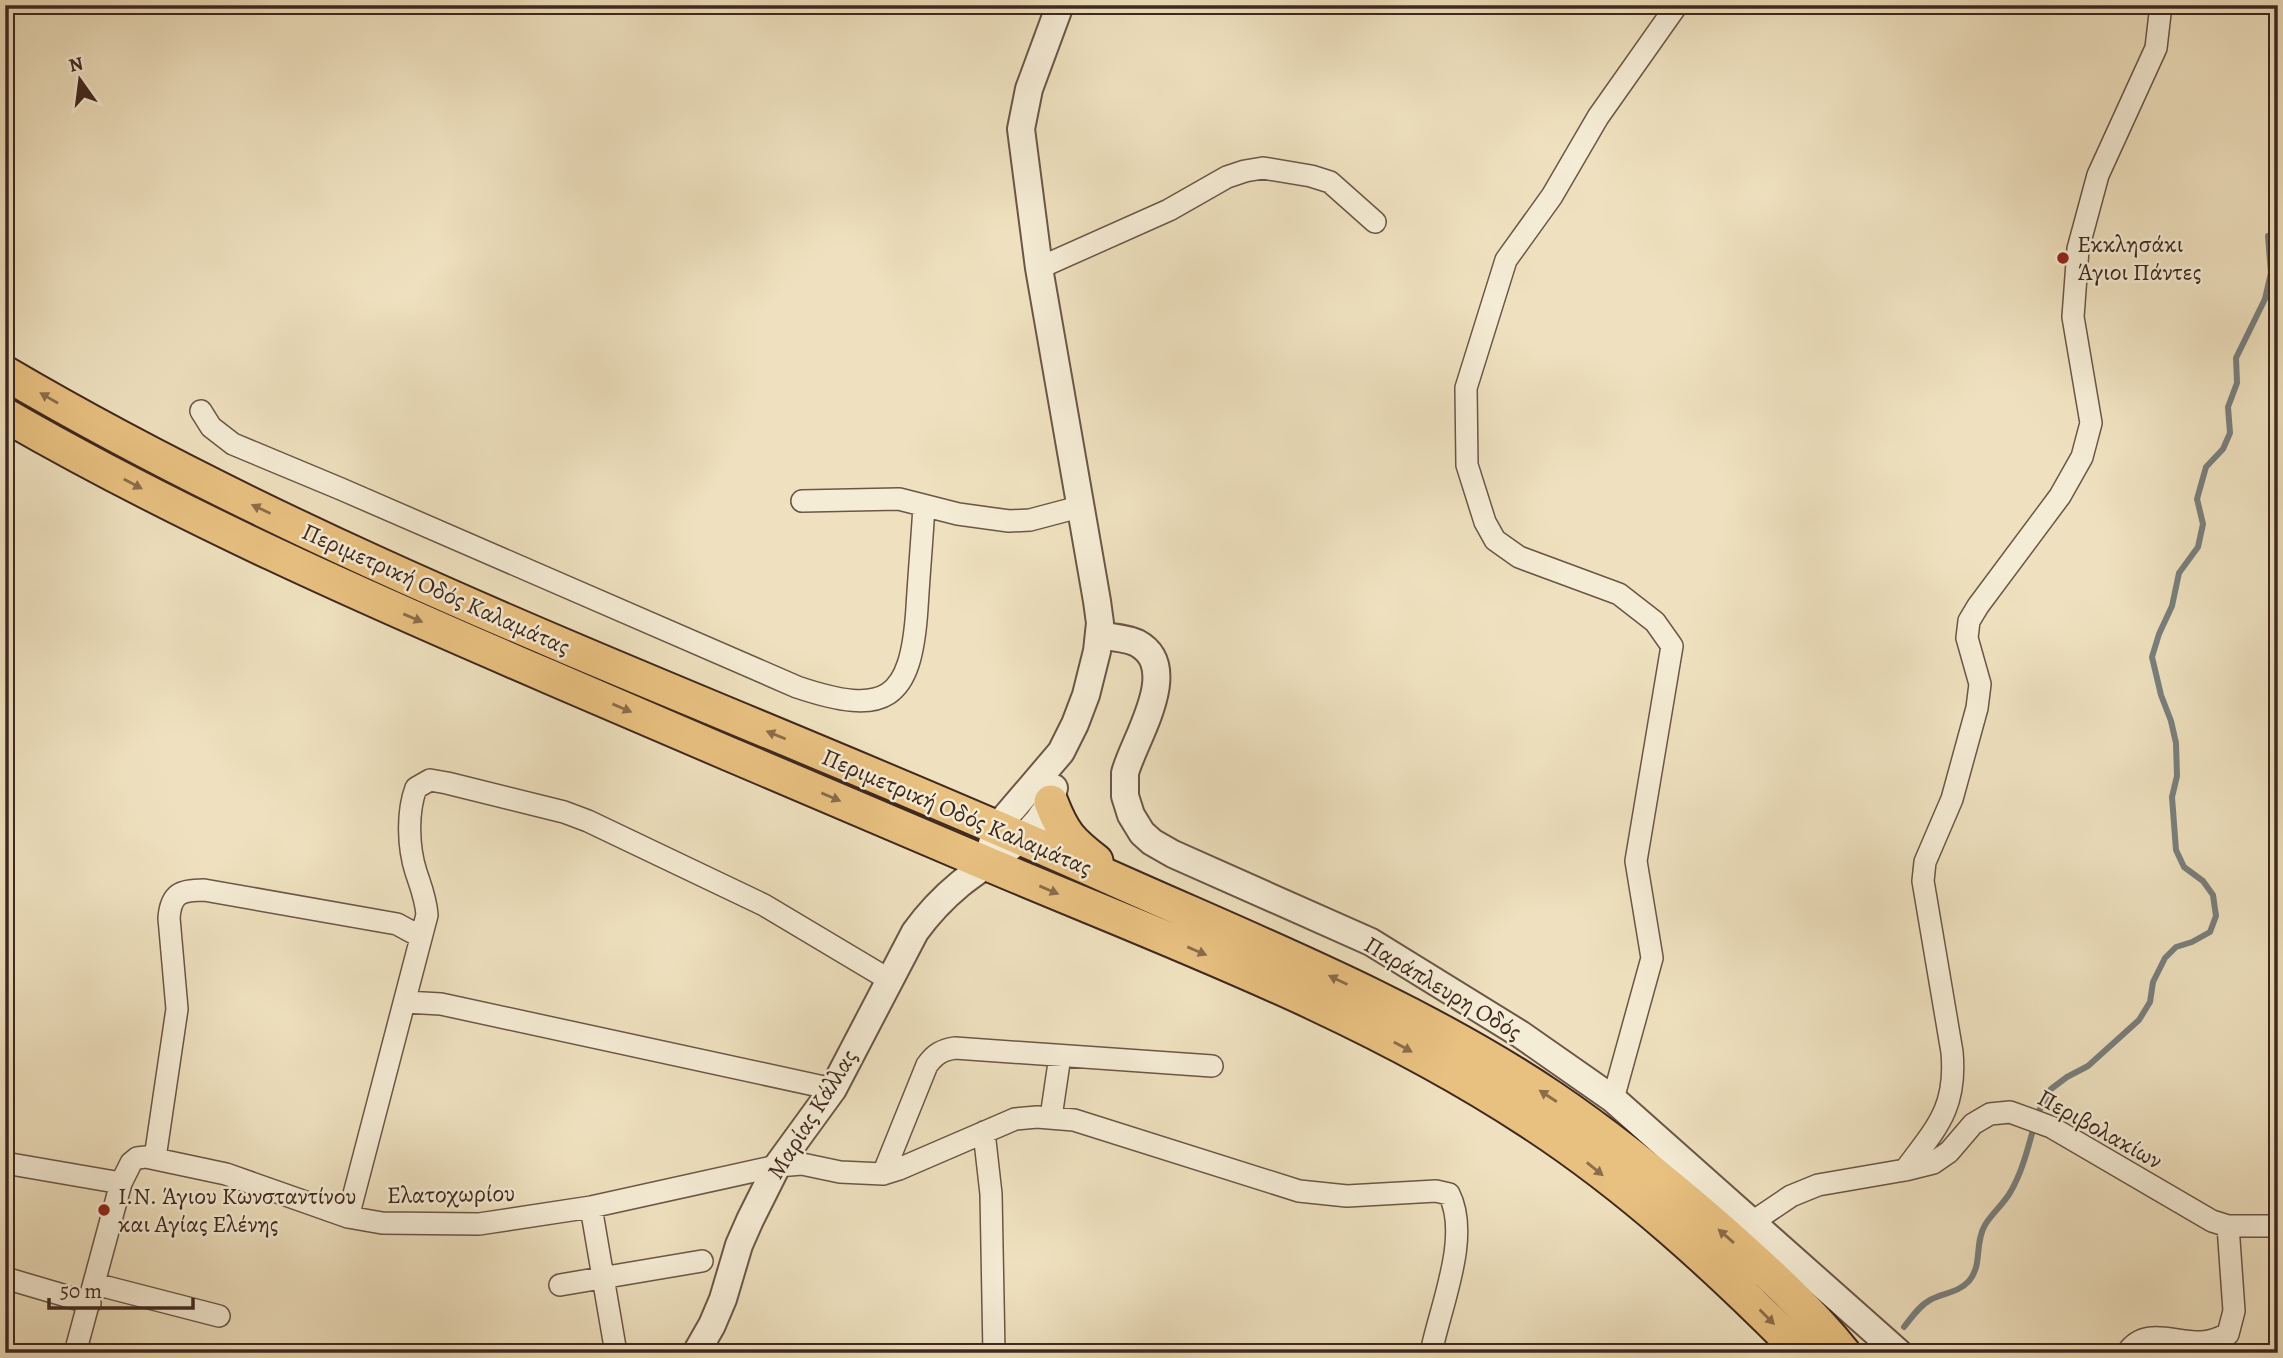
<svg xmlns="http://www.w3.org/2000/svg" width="2283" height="1358" font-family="Alegreya,serif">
<rect width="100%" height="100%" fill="#efe1bf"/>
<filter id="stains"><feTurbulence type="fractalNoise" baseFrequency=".00286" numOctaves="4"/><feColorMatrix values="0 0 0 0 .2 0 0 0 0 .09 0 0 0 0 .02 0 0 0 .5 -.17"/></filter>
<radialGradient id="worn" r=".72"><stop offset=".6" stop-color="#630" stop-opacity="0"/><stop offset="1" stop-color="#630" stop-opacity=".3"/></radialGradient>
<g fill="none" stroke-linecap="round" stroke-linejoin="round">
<path stroke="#79807e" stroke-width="6" d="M2039,1111L2051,1089L2067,1077L2088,1066L2139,1020L2150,1002L2153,982L2165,958L2176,947L2192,942L2210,932L2216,916L2213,895L2203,881L2184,867L2176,850L2172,797L2177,776L2176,743L2171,721L2161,695L2152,657L2159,634L2172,606L2179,573L2198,547L2203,524L2197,499L2206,467L2223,449L2230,433L2228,407L2237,383L2236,358L2265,299L2271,273L2268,236
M1904,1327C1912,1317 1919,1306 1930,1300C1943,1293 1958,1293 1969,1281C1983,1264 1974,1244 1985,1225C1992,1213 2004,1204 2011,1191C2022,1172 2027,1151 2033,1130"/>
<defs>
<path id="minor" d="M1039,268L1169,210L1227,177L1245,171L1263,168L1311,176L1330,182L1375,222
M201,411L211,427L233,444L341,489L797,687C886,717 911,701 917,608C919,574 922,540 924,506
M802,501L899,499L958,514L1009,521L1030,520L1079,507
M405,1002L441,1004L833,1089
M1613,1099L1652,958L1636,861L1672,646L1655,622L1619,594L1519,557L1495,540L1485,522L1467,465L1466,388L1506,260L1552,196L1598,117L1677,5
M1051,1117L1060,1056
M984,1132L991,1194L994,1353
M155,1158L177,1009L169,918C171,893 181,890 204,890L397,924L421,937
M5,1163L121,1183
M1905,1170C1937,1127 1957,1108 1952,1052L1923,881L1925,862L1952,799L1977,708L1980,684L1967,638L1969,621L1978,606L2060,496L2082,457L2091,423L2073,317L2078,249L2098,175L2156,48L2161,5
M883,1174L927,1065C935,1054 942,1050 955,1048L1212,1066
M591,1207L616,1353
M348,1217L427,915C426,899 421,887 416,872C408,847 407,812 416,788L430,780L447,783L564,812L588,821L764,905L888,979
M1751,1223L1791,1196L1818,1185L1905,1170L1933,1163L1949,1152L1973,1124L1990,1114L2010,1112L2051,1127L2212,1221L2228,1226H2278
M5,1278L90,1303
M95,1284L219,1316
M560,1285L702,1261
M75,1353L121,1183L131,1163L137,1158L146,1157L226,1174L348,1217L382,1223L479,1224L591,1207L777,1166L802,1164L840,1172L883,1174L899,1169L1015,1119L1037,1117L1074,1120L1299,1191L1347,1196L1436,1191L1449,1194C1471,1237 1440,1307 1431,1353
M2127,1353C2145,1326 2174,1343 2201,1342C2210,1342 2220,1338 2228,1334L2234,1311L2228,1226"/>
<path id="tertiary" d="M1100,636C1112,637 1126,638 1137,643C1183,668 1134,739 1125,773V796L1131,815L1142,833L1152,842L1173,854L1371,942L1520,1034L1613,1099L1899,1353
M986,863L997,827L1061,752L1075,724L1086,695L1097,651L1100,623L1097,601L1039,268L1021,129L1029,89L1060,5
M696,1353L712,1325L723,1299L739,1245L750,1220L777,1166L833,1089L915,932C928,914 943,898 960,884C992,858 1046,832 1054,788"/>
<path id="primary" d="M5,373C352,577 732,708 1098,872C1251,941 1411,1003 1551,1097C1609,1136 1664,1181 1717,1227C1761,1266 1807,1307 1844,1353
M5,415C180,516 364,597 550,677C694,739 839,801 983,862C1169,941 1360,1010 1529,1121C1629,1186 1718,1268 1802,1353
M1051,802C1063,833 1070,841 1096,861"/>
</defs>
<use href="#minor" stroke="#6b5647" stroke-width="24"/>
<use href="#tertiary" stroke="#6b5647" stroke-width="30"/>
<use href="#primary" stroke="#3f281f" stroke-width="37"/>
<use href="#minor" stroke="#f5ecd5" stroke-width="21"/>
<use href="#tertiary" stroke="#f5ecd5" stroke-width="26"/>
<use href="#primary" stroke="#e8c080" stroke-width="33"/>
</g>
<defs><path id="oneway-solid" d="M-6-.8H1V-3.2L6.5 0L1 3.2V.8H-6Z" transform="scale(1.75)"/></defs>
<g fill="#8b6c4b">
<use href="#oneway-solid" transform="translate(49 398) rotate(-150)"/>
<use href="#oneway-solid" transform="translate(133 484) rotate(28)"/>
<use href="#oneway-solid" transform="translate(261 509) rotate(-155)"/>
<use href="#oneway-solid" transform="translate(413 618) rotate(23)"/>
<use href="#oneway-solid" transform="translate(622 708) rotate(23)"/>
<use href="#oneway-solid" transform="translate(776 735) rotate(-158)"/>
<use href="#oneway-solid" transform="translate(831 797) rotate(23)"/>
<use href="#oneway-solid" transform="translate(1049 890) rotate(23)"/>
<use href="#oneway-solid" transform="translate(1197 951) rotate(23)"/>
<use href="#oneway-solid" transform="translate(1338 980) rotate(-154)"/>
<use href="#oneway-solid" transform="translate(1403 1047) rotate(29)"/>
<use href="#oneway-solid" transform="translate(1548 1096) rotate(-147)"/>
<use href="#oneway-solid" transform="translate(1595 1169) rotate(39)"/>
<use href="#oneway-solid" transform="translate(1726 1236) rotate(-139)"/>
<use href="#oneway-solid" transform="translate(1767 1317) rotate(45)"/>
</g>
<g fill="#8f2418" stroke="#f5ecd5" stroke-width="2.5">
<circle cx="2063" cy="258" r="7"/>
<circle cx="104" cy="1210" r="7"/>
</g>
<g text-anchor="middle" stroke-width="5" stroke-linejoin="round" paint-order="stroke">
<g font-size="24" fill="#3f281f" stroke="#f5ecd5" text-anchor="start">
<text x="2077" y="252">Εκκλησάκι<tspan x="2077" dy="28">Άγιοι Πάντες</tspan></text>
<text x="118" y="1204">Ι.Ν. Άγιου Κωνσταντίνου<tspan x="118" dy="28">και Αγίας Ελένης</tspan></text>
</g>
<g font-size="24" fill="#3f281f" stroke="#f5ecd5">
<text transform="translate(436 589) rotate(24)" y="8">Περιμετρική Οδός Καλαμάτας</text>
<text transform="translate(957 812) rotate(23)" y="8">Περιμετρική Οδός Καλαμάτας</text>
<text transform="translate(1443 988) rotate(31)" y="8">Παράπλευρη Οδός</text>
<text transform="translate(812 1114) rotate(-58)" y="8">Μαρίας Κάλλας</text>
<text transform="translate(2100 1129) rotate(29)" y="8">Περιβολακίων</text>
<text transform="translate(451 1194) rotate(-1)" y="8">Ελατοχωρίου</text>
</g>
</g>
<rect width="2283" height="1358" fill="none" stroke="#efe1bf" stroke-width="28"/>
<rect x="7" y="7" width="2269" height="1344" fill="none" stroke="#3f281f" stroke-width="3.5"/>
<rect x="14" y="14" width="2255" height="1330" fill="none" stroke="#3f281f" stroke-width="2"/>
<g transform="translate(80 80) rotate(346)" stroke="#f5ecd5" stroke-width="5" paint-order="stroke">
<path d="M0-5L12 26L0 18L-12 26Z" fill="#3f281f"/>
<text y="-10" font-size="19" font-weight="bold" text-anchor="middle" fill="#3f281f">N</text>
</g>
<path d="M49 1298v10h144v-10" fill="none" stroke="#3f281f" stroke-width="3.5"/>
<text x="60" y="1298" font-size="21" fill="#3f281f" stroke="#f5ecd5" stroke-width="5" paint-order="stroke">50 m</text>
<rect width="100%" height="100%" filter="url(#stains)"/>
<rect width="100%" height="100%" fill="url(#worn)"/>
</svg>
